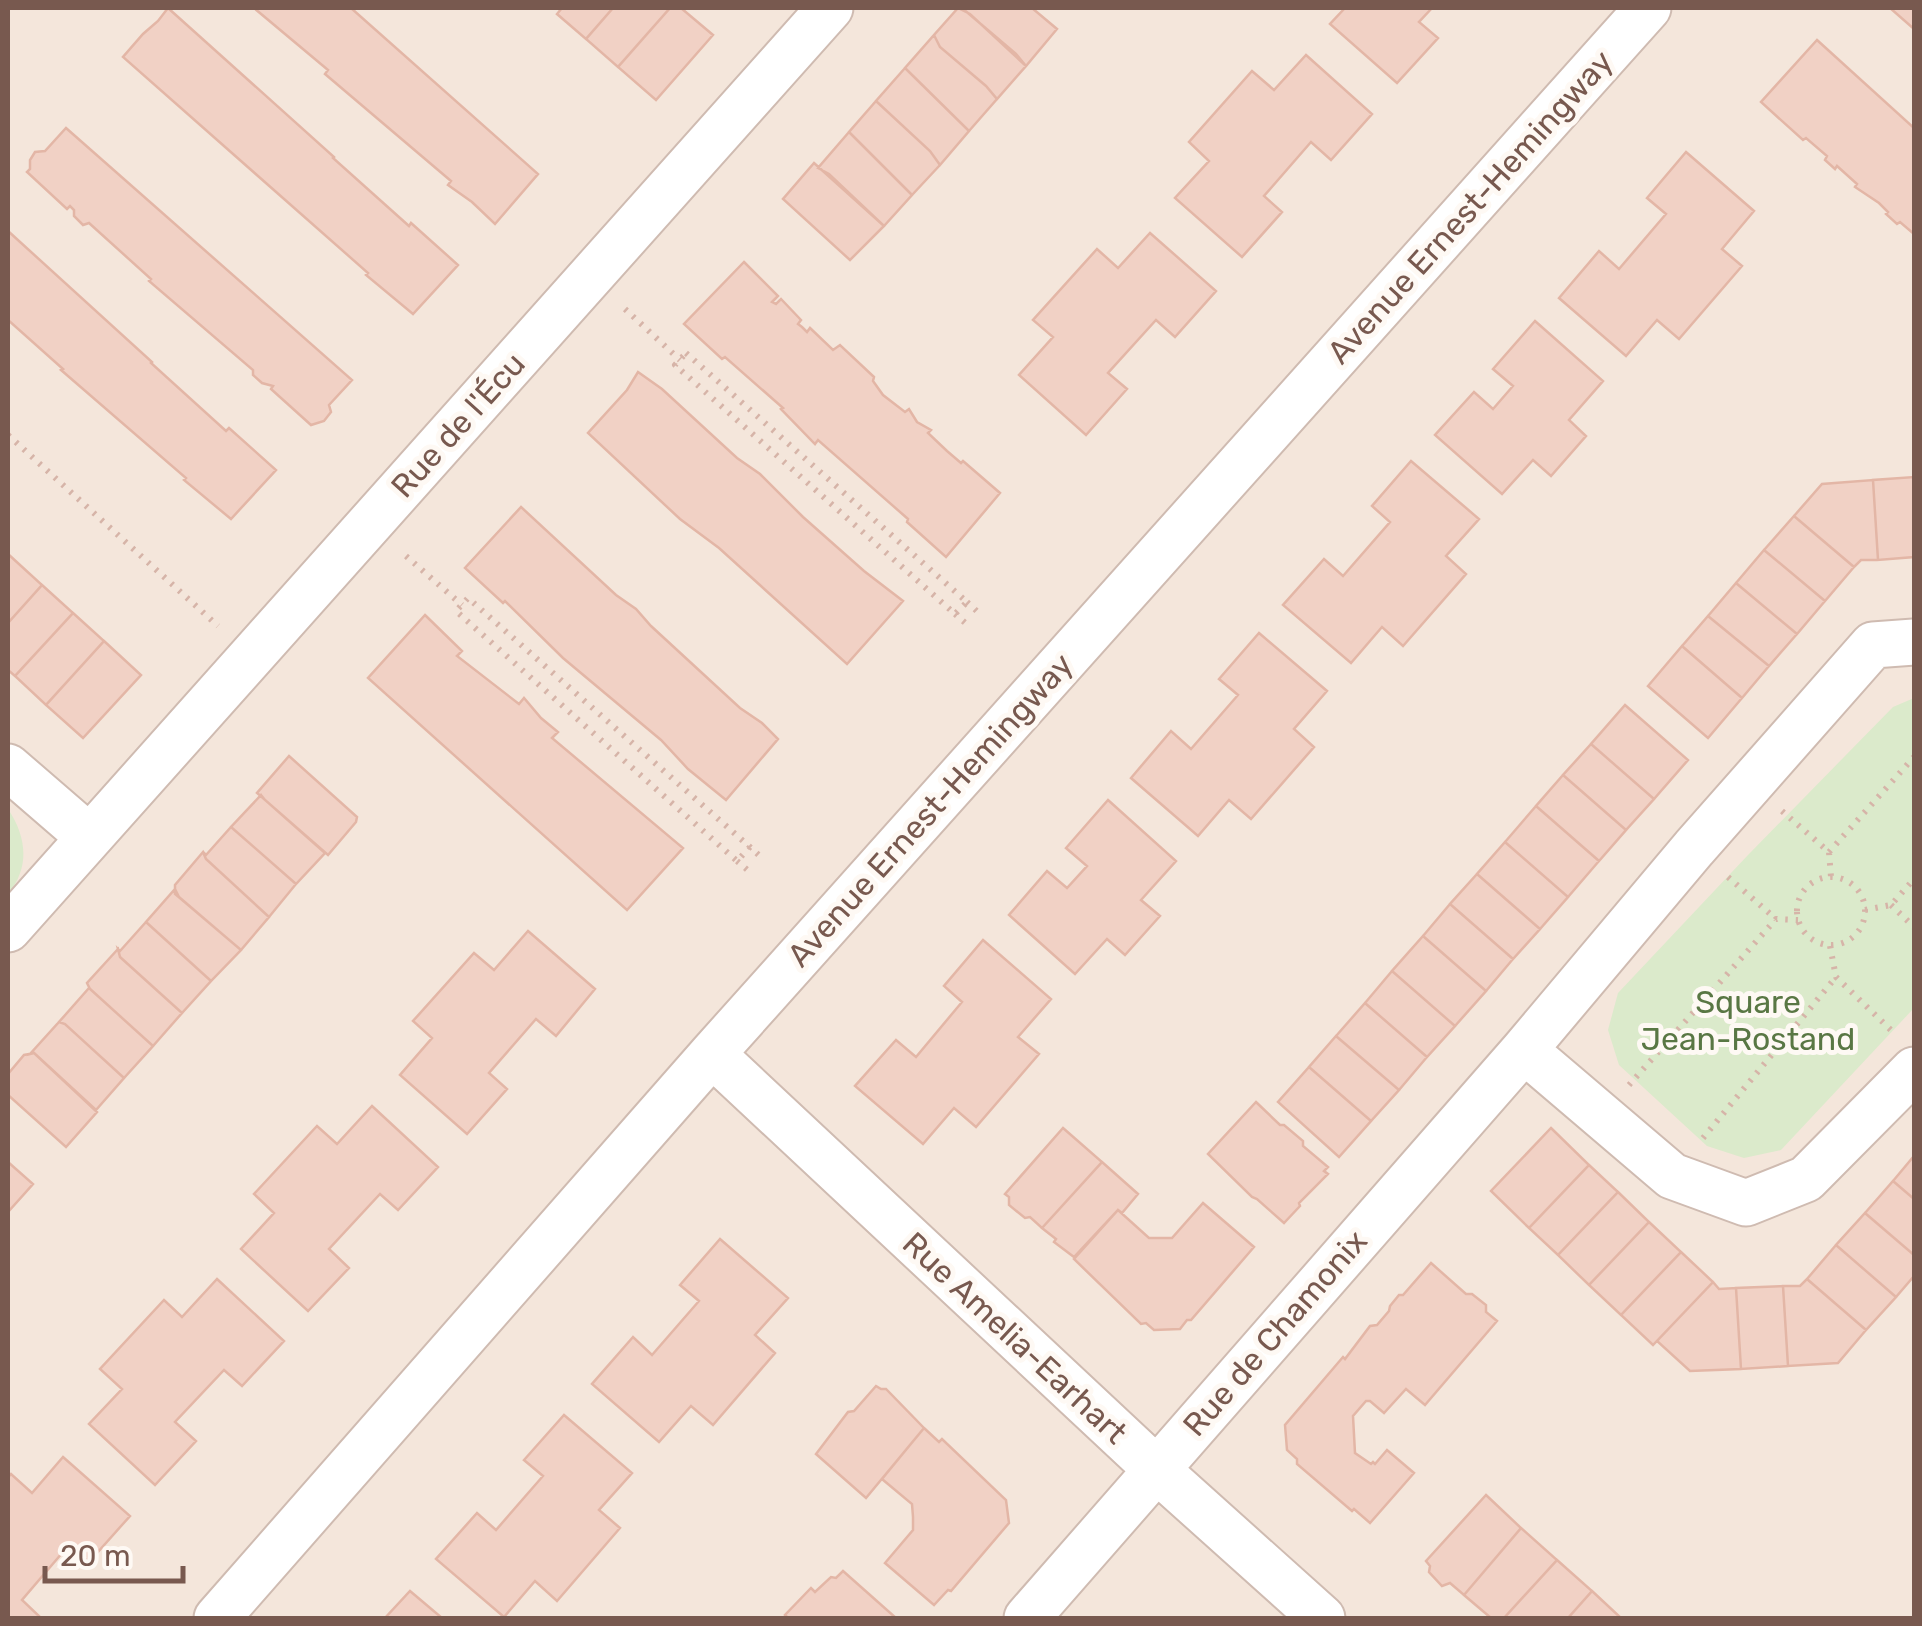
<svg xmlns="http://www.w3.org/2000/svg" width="1922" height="1626" font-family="Rubik,sans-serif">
<rect width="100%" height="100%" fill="#fcf4ed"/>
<path fill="#f4e6db" d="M8,8H1914V1618H8Z"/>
<path fill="#dbeacb" d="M1914,698V1008L1781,1150L1744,1158L1707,1146L1619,1065L1608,1030L1618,993L1748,855L1893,707Z
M8,809C27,837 30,868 8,894Z"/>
<path fill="#f1d1c5" stroke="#e3b6a6" stroke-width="2.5" d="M168,8L334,157L333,158L409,226L411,223L458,265L413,314L366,275L368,273L123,57L143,34L158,21Z
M254,8H351L538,174L495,224L472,202L448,185L451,181L325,74L328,70Z
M562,8H613L586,39L557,14Z
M613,8H670L618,67L586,39Z
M670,8H681L713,35L656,100L618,67Z
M958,8L970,14L1026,66L997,99L986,86L940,47L934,35Z
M962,8H1032L1057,29L1026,66L1016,54Z
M1345,8H1432L1419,22L1438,38L1397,83L1330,24Z
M1890,8H1914V29Z
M934,35L940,47L986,86L997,99L969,131L905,68Z
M1817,40L1914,128V234L1900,222L1897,224L1886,214L1888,212L1879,203L1855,187L1857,184L1837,166L1835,169L1825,160L1827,156L1806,138L1803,140L1761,102Z
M1306,55L1372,114L1331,160L1311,142L1264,196L1282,212L1242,257L1175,198L1209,161L1189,142L1252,71L1274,90Z
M905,68L969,131L940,165L930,151L876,101Z
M876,101L930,151L940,165L912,195L849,132Z
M66,128L352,380L329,405L331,412L324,421L311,425L271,389L273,386L262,383L253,375V370L149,281L151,279L89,223L83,225L74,216V210L70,206L67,209L27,172L30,169V160L35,152L45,151Z
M849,132L912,195L884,226L829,174L818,168Z
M1686,152L1754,211L1722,249L1742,266L1679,339L1657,320L1626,356L1559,298L1599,251L1619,269L1666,214L1647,198Z
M814,163L884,226L850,260L783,199Z
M8,231L152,362L151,363L226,431L229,428L276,470L231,519L184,480L186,478L61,370L63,369L8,320Z
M1150,233L1216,291L1175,337L1156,320L1108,373L1127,389L1086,435L1019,375L1053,337L1033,320L1097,249L1118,268Z
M744,262L778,296L772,302L776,304L781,299L801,320L798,324L802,327L807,332L810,328L833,350L840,345L874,377L873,381L883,395L905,412L909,409L917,422L931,430L928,433L947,451L961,463L963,461L1000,493L946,557L907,522L908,519L818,440L815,444L781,409L783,408L725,357L722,359L684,324Z
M1535,321L1603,381L1569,420L1586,436L1551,476L1533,460L1502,494L1435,435L1474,392L1493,409L1513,386L1493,369Z
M638,372L662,389L737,458L760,474L803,517L864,571L903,601L847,664L719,548L680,519L588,433L627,390Z
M1411,461L1479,519L1446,556L1466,574L1403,646L1382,627L1351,663L1283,605L1324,559L1343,576L1390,522L1372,506Z
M1914,477V557L1878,560L1873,480Z
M1873,480L1878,560H1861L1854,567L1794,516L1822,484Z
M521,507L616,595L636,609L651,626L740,708L762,723L778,739L726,800L688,769L661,740L563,658L505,601L503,603L465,568Z
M1794,516L1854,567L1825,601L1764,550Z
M1764,550L1825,601L1797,634L1736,583Z
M8,554L42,585L8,623Z
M1736,583L1797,634L1769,666L1708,616Z
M42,585L73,613L15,676L8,670V623Z
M73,613L104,641L46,705L15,676Z
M425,615L462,651L457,656L519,704L524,698L541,718L558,732L552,738L683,848L627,910L368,678Z
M1708,616L1769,666L1742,698L1682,646Z
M1259,633L1327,691L1294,729L1314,747L1251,819L1229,800L1198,836L1131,778L1171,731L1191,749L1238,695L1219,679Z
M104,641L141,675L83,738L46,705Z
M1682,646L1742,698L1708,738L1648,686Z
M1625,705L1688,760L1654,799L1591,744Z
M1591,744L1654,799L1626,830L1563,775Z
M289,756L357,817L356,822L328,855L257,793Z
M1563,775L1626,830L1599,861L1536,806Z
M261,795L265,800L325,853L296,884L231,827Z
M1108,800L1176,861L1141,900L1160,916L1125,955L1107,939L1075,974L1009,915L1047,871L1067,888L1087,866L1066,848Z
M1536,806L1599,861L1568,897L1505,842Z
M231,827L296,884L269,917L206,859L203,852L206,855Z
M1505,842L1568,897L1540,929L1477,874Z
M203,852L206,859L269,917L241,950L175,894V885Z
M1477,874L1540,929L1513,959L1450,904Z
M175,889L179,897L241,950L211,981L146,922Z
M1450,904L1513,959L1486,991L1423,936Z
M146,922L211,981L182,1013L120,957L118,949L120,951Z
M528,931L595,989L556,1036L536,1019L489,1073L507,1089L467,1134L400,1075L432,1038L413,1021L474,953L494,970Z
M1423,936L1486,991L1455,1026L1392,971Z
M983,940L1051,999L1018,1037L1039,1054L976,1127L954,1108L923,1144L855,1086L896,1040L916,1057L962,1002L944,986Z
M118,949L120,957L182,1013L153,1046L90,989L87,983Z
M1392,971L1455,1026L1427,1057L1365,1003Z
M89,988L153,1046L124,1078L65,1024L59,1022Z
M1365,1003L1427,1057L1399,1090L1336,1036Z
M59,1022L65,1024L124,1078L96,1110L34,1053L30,1054Z
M1336,1036L1399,1090L1371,1121L1309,1067Z
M34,1053L97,1112L66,1147L8,1095V1074L24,1055Z
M1309,1067L1371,1121L1339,1157L1278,1102Z
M1256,1102L1280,1125H1284L1303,1141V1146L1328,1167L1324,1171L1328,1174L1299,1203L1300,1206L1284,1223L1257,1199L1252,1197L1208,1154Z
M372,1106L438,1167L398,1210L380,1194L329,1249L349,1268L308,1311L241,1249L274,1213L254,1194L317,1126L337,1144Z
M1063,1128L1102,1162L1042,1228L1030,1217L1025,1218L1009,1205V1197L1005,1194Z
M1551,1128L1589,1165L1529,1228L1491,1191Z
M1914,1156V1199L1893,1181Z
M8,1162L33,1184L8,1212Z
M1102,1162L1138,1194L1122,1213L1118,1210L1074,1257L1054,1242L1056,1239L1042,1228Z
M1589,1165L1618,1192L1558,1255L1529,1228Z
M1893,1181L1914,1199V1255L1865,1213Z
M1618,1192L1649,1222L1589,1285L1558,1255Z
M1203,1203L1254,1247L1191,1320H1187L1180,1329L1154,1330L1146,1323L1141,1324L1074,1259L1118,1210L1149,1238H1172Z
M1865,1213L1914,1255V1276L1896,1297L1836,1245Z
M1649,1222L1681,1252L1621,1315L1589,1285Z
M720,1239L788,1298L755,1335L775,1353L713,1425L691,1406L659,1442L592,1384L633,1337L652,1355L699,1301L680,1285Z
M1836,1245L1896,1297L1866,1330L1807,1279Z
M1681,1252L1713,1282L1653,1345L1621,1315Z
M1431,1263L1466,1294H1472L1486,1305V1312L1497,1321L1425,1405L1406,1389L1384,1413L1370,1401H1366L1353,1416L1355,1453L1371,1464L1373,1462L1375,1464L1387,1450L1414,1473L1370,1523L1354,1509L1352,1511L1297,1464V1459L1287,1450L1285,1425L1343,1357L1345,1359L1370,1326L1377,1325L1389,1311L1390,1306L1399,1295H1403Z
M217,1279L284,1341L242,1386L224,1370L175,1422L196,1441L155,1485L89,1424L122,1389L100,1369L164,1300L182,1317Z
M1807,1279L1866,1330L1838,1363L1788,1366L1783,1286H1800Z
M1713,1282L1719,1289L1736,1288L1741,1369L1690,1371L1657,1341Z
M1783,1286L1788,1366L1741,1369L1736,1288Z
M876,1386L881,1389H886L924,1428L866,1498L816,1454L848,1412L854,1411Z
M564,1415L632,1473L599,1510L620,1528L557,1601L535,1581L504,1617L436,1559L477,1513L496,1530L543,1476L524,1460Z
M924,1428L939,1442L942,1439L1006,1500L1009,1523L951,1591L948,1590L934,1605L885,1563L913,1530V1517L912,1504L882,1479Z
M63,1457L130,1516L89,1562L69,1545L22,1600L40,1617L39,1618H8V1477L11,1474L32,1493Z
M1486,1495L1521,1528L1464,1595L1450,1583L1442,1586L1429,1572L1430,1566L1426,1561Z
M1521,1528L1557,1560L1504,1618H1491L1464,1595Z
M1557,1560L1592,1591L1568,1618H1504Z
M843,1571L896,1618H788L785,1615L811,1588L815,1592L831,1577L836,1578Z
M410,1591L442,1618H385Z
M1592,1591L1621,1618H1568Z"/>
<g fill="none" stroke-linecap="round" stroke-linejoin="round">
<defs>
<path id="street" d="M8,767L89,837
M8,929L830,8
M1524,1050L1672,1176L1746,1203L1806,1179L1914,1070
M712,1054L1156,1469L1322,1618
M217,1618L712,1054L1648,8
M1027,1618L1524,1050L1694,848L1873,645L1914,642"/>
</defs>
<use href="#street" stroke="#cfbbb1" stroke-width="49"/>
<path stroke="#d6b4a8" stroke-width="6" stroke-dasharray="2.5 8" stroke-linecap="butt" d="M625,309L680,360
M686,353L967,602L955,614L675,365Z
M8,435L218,626
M406,556L462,605
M967,602L981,615
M955,614L970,627
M1782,811L1829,852L1831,877
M750,847L737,861L456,611L468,598L750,847L763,859
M1829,852L1914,757
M737,861L751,873
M1728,877L1776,919
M1797 911a34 34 0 1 1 68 0a34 34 0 1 1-68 0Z
M1891,905L1914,927
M1865,910L1891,905L1914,879
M1830,946L1836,977L1895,1034
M1629,1085L1776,919L1798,920
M1703,1138L1836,977"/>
<use href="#street" stroke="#fff" stroke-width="45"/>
</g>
<g text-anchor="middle" stroke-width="10" stroke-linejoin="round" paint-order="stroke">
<g font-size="32" fill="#78594f" stroke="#fef9f4">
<text transform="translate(1470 207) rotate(-48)" y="11">Avenue Ernest-Hemingway</text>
<text transform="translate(458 425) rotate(-48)" y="11">Rue de l'Écu</text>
<text transform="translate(930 810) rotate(-48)" y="11">Avenue Ernest-Hemingway</text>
<text transform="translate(1275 1333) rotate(-49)" y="11">Rue de Chamonix</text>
<text transform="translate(1015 1338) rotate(43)" y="11">Rue Amelia-Earhart</text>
</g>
<g font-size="32" fill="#597744" stroke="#fef9f4">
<text x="1748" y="1013">Square<tspan x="1748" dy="37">Jean-Rostand</tspan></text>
</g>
</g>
<rect width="1922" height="1626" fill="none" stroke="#78594f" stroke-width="20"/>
<path d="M45 1566v15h138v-15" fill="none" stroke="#78594f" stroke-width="5"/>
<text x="60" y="1566" font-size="30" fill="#78594f" stroke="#fef9f4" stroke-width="8" paint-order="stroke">20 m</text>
</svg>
